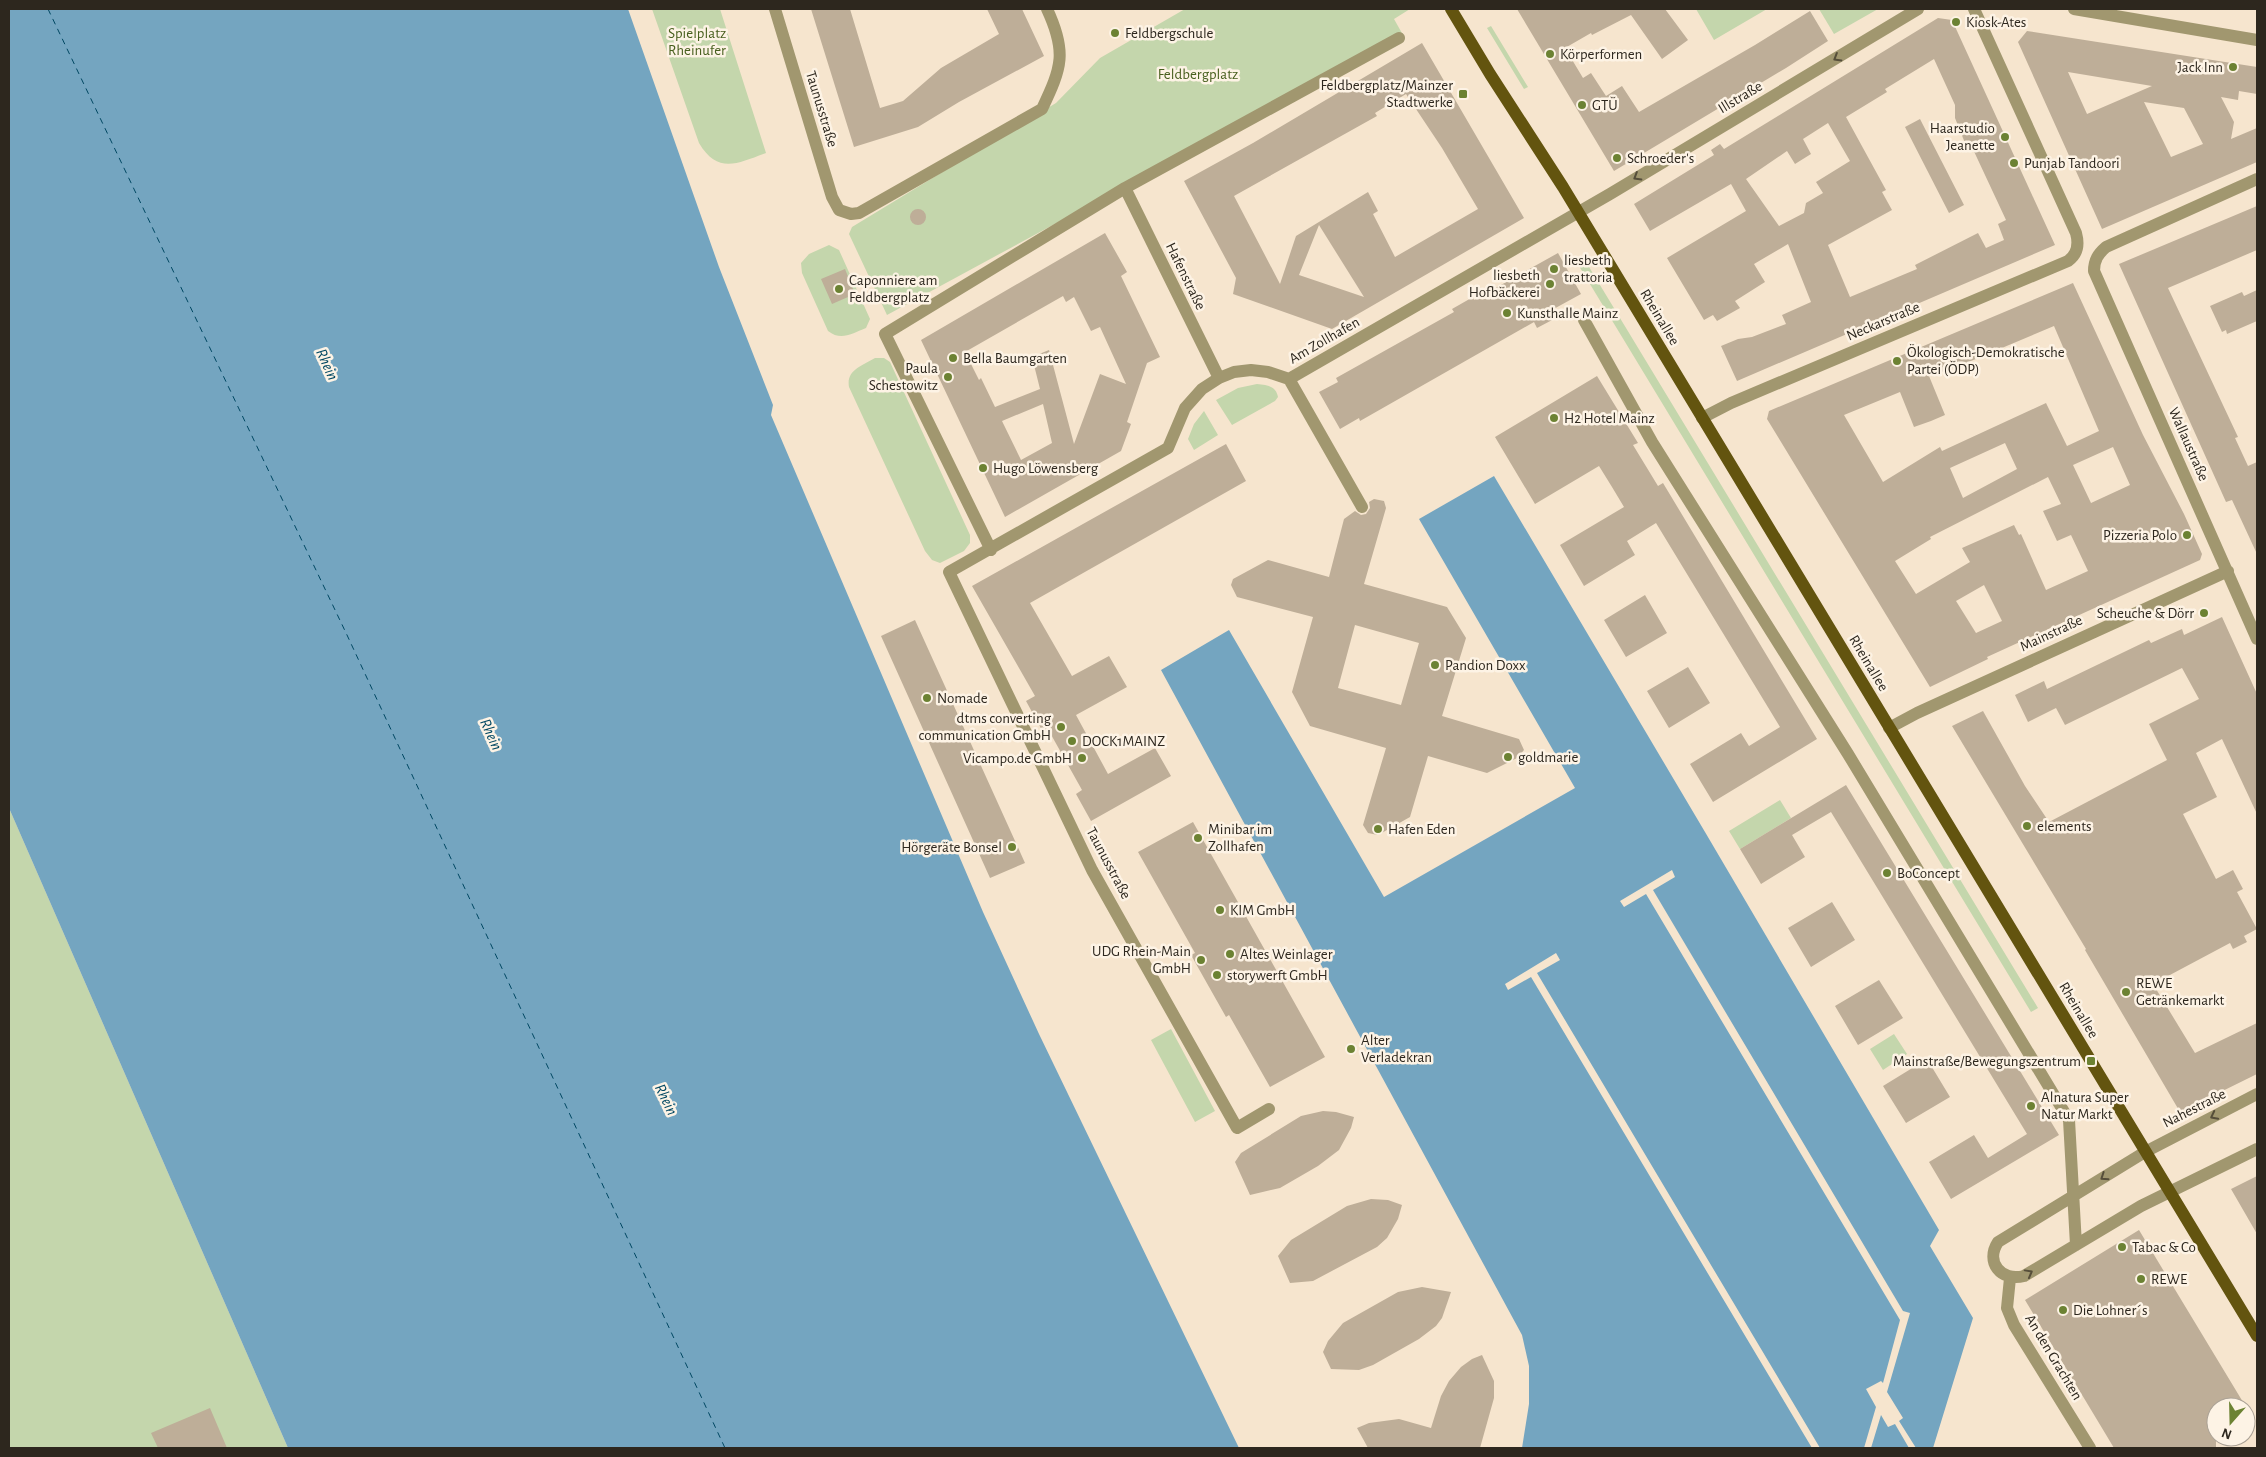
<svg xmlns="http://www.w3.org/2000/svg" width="2266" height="1457" font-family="'Alegreya Sans',sans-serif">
<rect width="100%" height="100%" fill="#f6e5ce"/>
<path fill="#c4d6ac" d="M652,9H720L766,153C738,163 718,175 699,143Z
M1185,9H1410L1394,19L1403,35L887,315L849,234L852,227L1056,103L1100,58Z
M1696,9H1767L1714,40Z
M1819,9H1878L1834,34Z
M1491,26L1528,87L1524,89L1487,28Z
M829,245L839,250L870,319L866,328C851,334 841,341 828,331L802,273L801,263L809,254Z
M1583,257L2038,1008L2031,1012L1576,261Z
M875,358H884L890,362L970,535V543L964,551L940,563L932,560L925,551L849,387C846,370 862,366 875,358Z
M1257,384C1267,385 1276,386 1278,397L1275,401L1232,425L1216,400L1238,388Z
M1204,411L1218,435L1194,450L1188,439L1194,424Z
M1780,800L1791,818L1740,849L1729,831Z
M9,808L288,1448H9Z
M1171,1029L1215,1111L1195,1122L1151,1040Z
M1894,1034L1907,1054L1883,1070L1870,1049Z"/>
<path fill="#74a5c0" d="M9,9H628L719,267L773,405L771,415L983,912L1039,1034L1239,1448H288L9,808Z
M1494,476L1705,832L1939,1230L1930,1246L1973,1318L1933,1448H1522L1529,1404V1366L1522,1335L1161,670L1229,630L1384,897L1575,788L1419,519Z"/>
<path fill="#f6e5ce" d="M1672,870L1675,877L1653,890L1903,1311L1910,1313L1887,1392L1903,1418L1899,1421L1916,1448H1909L1895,1424L1888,1427L1881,1415L1871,1448H1864L1876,1407L1866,1389L1881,1381L1883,1383L1900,1320L1646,894L1624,907L1620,901Z
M1556,953L1560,960L1537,973L1820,1448H1812L1531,977L1508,990L1505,984Z"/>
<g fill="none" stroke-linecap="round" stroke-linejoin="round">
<path stroke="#004762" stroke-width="1" stroke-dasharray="6 5" stroke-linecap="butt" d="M48,9L347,635L725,1448"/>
</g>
<path fill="#beae98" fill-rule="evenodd" d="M811,9H850L880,108L903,101L941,68L999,34L987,9H1022L1044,56L959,102L918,127L854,147Z
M1517,9H1665L1688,40L1662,59L1631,15L1592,35L1591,33L1565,48L1583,78L1591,73L1606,96L1622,86L1639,112L1755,45L1810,11L1828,41L1786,68L1614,171Z
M1938,18L1952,20L2055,245L1737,381L1721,346L1738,339L1752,337L1786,324L1782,315L1811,302L1788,244L1754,264L1765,282L1735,301L1740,308L1717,321L1713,315L1704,320L1667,258L1746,211L1731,184L1650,231L1634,204L1714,155L1711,150L1720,144L1724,149ZM1934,59L1955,105V118L1965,143L1971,145L2006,220L1998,224L2004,240L1986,248L1978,233L1915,265L1917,269L1850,297L1828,245L1892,210L1882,192L1886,190L1846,117L1887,92L1885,89ZM1828,123L1850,161L1816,182L1823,193L1806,203L1804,213L1779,226L1746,179L1787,151L1795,164L1811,154L1803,139Z
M2027,31L2257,67V94L2239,91L2238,100L2221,97L2234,122L2231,139L2257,128V162L2102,229L2018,42ZM2068,72L2152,86L2087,114ZM2144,102L2184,108L2203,144L2171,157Z
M1422,43L1524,218L1332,329L1233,294L1236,278L1184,181L1253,143ZM1406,94L1442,148L1478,209L1395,257L1373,214L1378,211L1368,192L1296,236L1280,284L1234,196L1377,116L1375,113ZM1319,225L1364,297L1299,275Z
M1920,119L1964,205L1949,213L1905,127Z
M2257,206V250L2168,288L2238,437L2235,438L2248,466L2257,462V554L2232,500L2226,502L2119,264Z
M910 217a8 8 0 1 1 16 0a8 8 0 1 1-16 0Z
M1105,233L1127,272L1121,276L1160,357L1147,363L1127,422L1131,424L1121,451L1005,517L921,340ZM1063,296L1066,302L1074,297L1091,331L1100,327L1126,384L1100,374L1074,444L1049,350L1032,357L1040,389L995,407L981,378L979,380L965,352ZM1043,404L1052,443L1021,460L1002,421Z
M1558,253L1581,294L1550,311L1554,319L1537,328L1534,322L1360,421L1359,418L1340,429L1319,392L1338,382L1336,378L1454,312L1452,309L1473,297L1474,300Z
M845,269L855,294L832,304L821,279Z
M2073,283L2143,435L2184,514L2202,554L2200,560L1987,657L1988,659L1930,687L1767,419L1769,411ZM2054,326L2099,431L2067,446L2046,403L1942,451L1940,447L1883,482L1844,415L1900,392L1914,427L1931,421L1945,415L1929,376L1959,366ZM2005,443L2017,469L1963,498L1950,468ZM2113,447L2130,485L2091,503L2073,465ZM2048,477L2061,504L2043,511L2057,541L2071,535L2088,571L2046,590L2021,534L2019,535L2014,525L1962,548L1970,562L1916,594L1895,561L1931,539L1930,537ZM1984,585L2002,621L1976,633L1956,601Z
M2257,290V321L2227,334L2226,330L2222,332L2210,306L2242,292L2244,296Z
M1597,376L1638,443L1633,445L1658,486L1663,483L1817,739L1713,802L1690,764L1741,733L1749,746L1780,727L1656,523L1627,541L1635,555L1584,586L1560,545L1624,507L1612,487L1599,466L1535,504L1495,437Z
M1226,444L1246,481L1030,603L1072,676L1109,656L1127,687L1076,715L1108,774L1155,748L1171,776L1091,821L1076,794L1082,790L1049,731L1044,734L1026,701L1035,696L972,586Z
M1374,499L1384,501L1386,508L1364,584L1447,607L1466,638L1442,716L1519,739L1524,750L1517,758L1487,773L1428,756L1410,817L1378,835L1368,833L1363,825L1386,748L1310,726L1292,692L1313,617L1237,597L1231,585L1233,579L1268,560L1329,577L1344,519L1355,511L1361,515L1366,514L1370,508L1369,502ZM1355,625L1419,643L1401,705L1338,688Z
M1645,595L1667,633L1626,657L1604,620Z
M2222,617L2257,694V814L2222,739L2196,753L2217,797L2183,814L2216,879L2233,870L2243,889L2237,892L2257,929L2244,936L2247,942L2233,949L2230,943L2153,984L2195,1053L2257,1023V1074L2180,1112L2085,950L2086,949L1952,726L1983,711L2025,786L2049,822L2167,760L2149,724L2199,699L2182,668L2065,725L2056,708L2028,722L2015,695L2044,681L2047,689L2149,640L2151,643L2182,629L2184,635Z
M915,620L1025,863L990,878L881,636Z
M1688,667L1710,703L1669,728L1647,691Z
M1846,785L2059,1135L1951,1199L1929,1162L1974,1135L1988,1158L2027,1134L1831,812L1792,835L1805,857L1761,884L1740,849Z
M1193,822L1325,1057L1270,1087L1229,1015L1226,1017L1191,955L1195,953L1138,852Z
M1832,902L1855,940L1811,967L1788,928Z
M1879,980L1903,1018L1858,1045L1835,1006Z
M1927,1059L1950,1097L1906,1123L1883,1086Z
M1323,1111L1336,1112L1354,1117L1351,1128L1339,1150L1318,1166L1280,1188L1250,1195L1235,1162L1241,1153L1301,1116Z
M2257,1176V1234L2231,1189Z
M1371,1199L1388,1200L1402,1205L1398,1219L1387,1238L1377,1247L1313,1281L1290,1283L1278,1256L1291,1240L1347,1206Z
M2139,1230L2246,1407H2216V1448H2114L2025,1300Z
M1422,1287L1451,1292L1442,1318L1436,1326L1419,1339L1373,1365L1359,1370L1331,1369L1323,1352L1328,1341L1343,1323L1398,1292Z
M1482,1355L1494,1381V1398L1480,1448H1368L1357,1428L1369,1423L1399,1419L1431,1428L1441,1396L1449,1381L1461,1367L1472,1359Z
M210,1408L227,1448H158L151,1433Z"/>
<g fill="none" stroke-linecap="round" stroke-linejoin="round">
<path stroke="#a1976f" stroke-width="12" d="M775,9L832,197L839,210L851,214L859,213L1042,109C1062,67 1067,52 1047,9
M2074,9L2257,40
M2257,179L2106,247C2098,254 2094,260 2094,271L2257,639
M1125,188L1219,378
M1584,320L1652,442L1848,754L2069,1120L2076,1245
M1289,379L1362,507
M1702,418L1731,403L2068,261C2078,254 2079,244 2076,233L1974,9
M991,550L885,334L1125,188L1399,38
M1889,728L1917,713L2228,571
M2257,1094L2145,1152L1998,1242C1985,1262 2001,1282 2024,1276L2141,1206L2257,1149
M1269,1109L1237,1128L1092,870L949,572L1168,448L1185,408L1202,389L1219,378L1234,372L1251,370L1268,372L1289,379L1610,194L1918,9
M2010,1278L2007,1308L2014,1325L2090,1448"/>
<path stroke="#63540f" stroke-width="12" d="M1451,9L1490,74L1563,187L2257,1336"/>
</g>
<defs><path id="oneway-chevron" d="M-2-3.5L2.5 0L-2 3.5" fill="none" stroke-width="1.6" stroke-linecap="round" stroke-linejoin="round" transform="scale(1.25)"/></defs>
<g stroke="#564e3a">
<use href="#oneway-chevron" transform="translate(1837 58) rotate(149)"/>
<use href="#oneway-chevron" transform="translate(1637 177) rotate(149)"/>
<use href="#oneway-chevron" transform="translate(2214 1116) rotate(153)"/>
<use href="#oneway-chevron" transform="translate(2104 1177) rotate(146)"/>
<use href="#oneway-chevron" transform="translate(2029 1273) rotate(-29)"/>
</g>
<g fill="#6c8233" stroke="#fdf3e5" stroke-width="2">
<circle cx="1956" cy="22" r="5"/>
<circle cx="1115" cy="33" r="5"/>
<circle cx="1550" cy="54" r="5"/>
<circle cx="2233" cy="67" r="5"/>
<rect x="1458" y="89" width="10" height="10" rx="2.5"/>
<circle cx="1582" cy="105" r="5"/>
<circle cx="2005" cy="137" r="5"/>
<circle cx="1617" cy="158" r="5"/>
<circle cx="2014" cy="163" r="5"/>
<circle cx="1554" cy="269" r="5"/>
<circle cx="1550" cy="284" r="5"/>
<circle cx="839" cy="289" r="5"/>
<circle cx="1507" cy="313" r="5"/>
<circle cx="953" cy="358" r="5"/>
<circle cx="1897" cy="361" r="5"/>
<circle cx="948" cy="377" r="5"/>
<circle cx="1554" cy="418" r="5"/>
<circle cx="983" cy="468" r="5"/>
<circle cx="2187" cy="535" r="5"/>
<circle cx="2204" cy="613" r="5"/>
<circle cx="1435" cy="665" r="5"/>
<circle cx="927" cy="698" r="5"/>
<circle cx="1061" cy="727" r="5"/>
<circle cx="1072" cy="741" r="5"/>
<circle cx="1508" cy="757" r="5"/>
<circle cx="1082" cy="758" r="5"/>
<circle cx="2027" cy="826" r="5"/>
<circle cx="1378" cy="829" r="5"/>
<circle cx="1198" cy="838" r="5"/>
<circle cx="1012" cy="847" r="5"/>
<circle cx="1887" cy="873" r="5"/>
<circle cx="1220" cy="910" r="5"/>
<circle cx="1230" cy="954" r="5"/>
<circle cx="1201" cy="960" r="5"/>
<circle cx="1217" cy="975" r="5"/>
<circle cx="2126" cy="992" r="5"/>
<circle cx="1351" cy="1049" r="5"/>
<rect x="2086" y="1056" width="10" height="10" rx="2.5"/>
<circle cx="2031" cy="1106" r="5"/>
<circle cx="2122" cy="1247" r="5"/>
<circle cx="2141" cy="1279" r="5"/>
<circle cx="2063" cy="1310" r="5"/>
</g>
<g text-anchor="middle" stroke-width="5" stroke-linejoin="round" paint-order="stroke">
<g font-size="15" fill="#2d271e" stroke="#fdf3e5" text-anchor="start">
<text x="1966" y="27">Kiosk-Ates</text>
<text x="1125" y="38">Feldbergschule</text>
<text x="1560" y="59">Körperformen</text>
<text x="2223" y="72" text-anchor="end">Jack Inn</text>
<text x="1453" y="90" text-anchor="end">Feldbergplatz/Mainzer<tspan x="1453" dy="17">Stadtwerke</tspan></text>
<text x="1592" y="110">GTÜ</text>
<text x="1995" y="133" text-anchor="end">Haarstudio<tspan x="1995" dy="17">Jeanette</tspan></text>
<text x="1627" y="163">Schroeder's</text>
<text x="2024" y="168">Punjab Tandoori</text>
<text x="1564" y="265">liesbeth<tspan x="1564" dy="17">trattoria</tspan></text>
<text x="1540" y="280" text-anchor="end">liesbeth<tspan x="1540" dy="17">Hofbäckerei</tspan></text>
<text x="849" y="285">Caponniere am<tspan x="849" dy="17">Feldbergplatz</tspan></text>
<text x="1517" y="318">Kunsthalle Mainz</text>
<text x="1907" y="357">Ökologisch-Demokratische<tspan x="1907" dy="17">Partei (ÖDP)</tspan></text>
<text x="963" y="363">Bella Baumgarten</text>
<text x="938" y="373" text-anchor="end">Paula<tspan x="938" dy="17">Schestowitz</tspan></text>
<text x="1564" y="423">H2 Hotel Mainz</text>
<text x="993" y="473">Hugo Löwensberg</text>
<text x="2177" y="540" text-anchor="end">Pizzeria Polo</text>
<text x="2194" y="618" text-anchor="end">Scheuche &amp; Dörr</text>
<text x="1445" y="670">Pandion Doxx</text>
<text x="937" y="703">Nomade</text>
<text x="1051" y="723" text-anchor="end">dtms converting<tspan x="1051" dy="17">communication GmbH</tspan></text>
<text x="1082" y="746">DOCK1MAINZ</text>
<text x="1518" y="762">goldmarie</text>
<text x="1072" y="763" text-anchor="end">Vicampo.de GmbH</text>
<text x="2037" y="831">elements</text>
<text x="1208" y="834">Minibar im<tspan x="1208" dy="17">Zollhafen</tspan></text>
<text x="1388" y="834">Hafen Eden</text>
<text x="1002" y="852" text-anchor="end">Hörgeräte Bonsel</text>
<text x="1897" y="878">BoConcept</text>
<text x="1230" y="915">KIM GmbH</text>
<text x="1191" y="956" text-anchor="end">UDG Rhein-Main<tspan x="1191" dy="17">GmbH</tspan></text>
<text x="1240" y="959">Altes Weinlager</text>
<text x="1227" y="980">storywerft GmbH</text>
<text x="2136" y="988">REWE<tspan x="2136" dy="17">Getränkemarkt</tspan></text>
<text x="1361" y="1045">Alter<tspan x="1361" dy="17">Verladekran</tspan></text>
<text x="2081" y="1066" text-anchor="end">Mainstraße/Bewegungszentrum</text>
<text x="2041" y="1102">Alnatura Super<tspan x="2041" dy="17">Natur Markt</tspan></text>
<text x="2132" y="1252">Tabac &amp; Co</text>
<text x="2151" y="1284">REWE</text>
<text x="2073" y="1315">Die Lohner´s</text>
</g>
<g font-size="15" fill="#485f1e" stroke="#fdf3e5">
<text x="697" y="38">Spielplatz<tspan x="697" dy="17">Rheinufer</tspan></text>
<text x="1198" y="79">Feldbergplatz</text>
</g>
<g font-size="15" fill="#2d271e" stroke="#fdf3e5">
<text transform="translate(1740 97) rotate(-31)" y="5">Illstraße</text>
<text transform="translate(822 109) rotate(73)" y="5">Taunusstraße</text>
<text transform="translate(1186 276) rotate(64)" y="5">Hafenstraße</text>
<text transform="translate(1660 317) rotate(59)" y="5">Rheinallee</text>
<text transform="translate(1883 321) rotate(-23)" y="5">Neckarstraße</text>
<text transform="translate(1324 340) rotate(-30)" y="5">Am Zollhafen</text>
<text transform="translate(2189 444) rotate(66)" y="5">Wallaustraße</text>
<text transform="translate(2051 633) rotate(-25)" y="5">Mainstraße</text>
<text transform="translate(1869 663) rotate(59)" y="5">Rheinallee</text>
<text transform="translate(1109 863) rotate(62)" y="5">Taunusstraße</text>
<text transform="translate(2079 1010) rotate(59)" y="5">Rheinallee</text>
<text transform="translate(2194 1108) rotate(-27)" y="5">Nahestraße</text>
<text transform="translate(2054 1357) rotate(59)" y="5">An den Grachten</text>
</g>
<g font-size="16" font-style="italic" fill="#004762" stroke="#fdf3e5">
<text transform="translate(328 364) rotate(66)" y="6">Rhein</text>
<text transform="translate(492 734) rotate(66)" y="6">Rhein</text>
<text transform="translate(667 1099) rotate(64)" y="6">Rhein</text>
</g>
</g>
<rect width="2266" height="1457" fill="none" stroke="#2d271e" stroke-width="20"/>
<g transform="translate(2231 1422) rotate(200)"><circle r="24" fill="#fdf3e5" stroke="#aaa195"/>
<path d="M0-4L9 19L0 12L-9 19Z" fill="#6c8233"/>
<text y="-8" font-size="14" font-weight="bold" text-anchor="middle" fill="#2d271e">N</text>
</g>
</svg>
